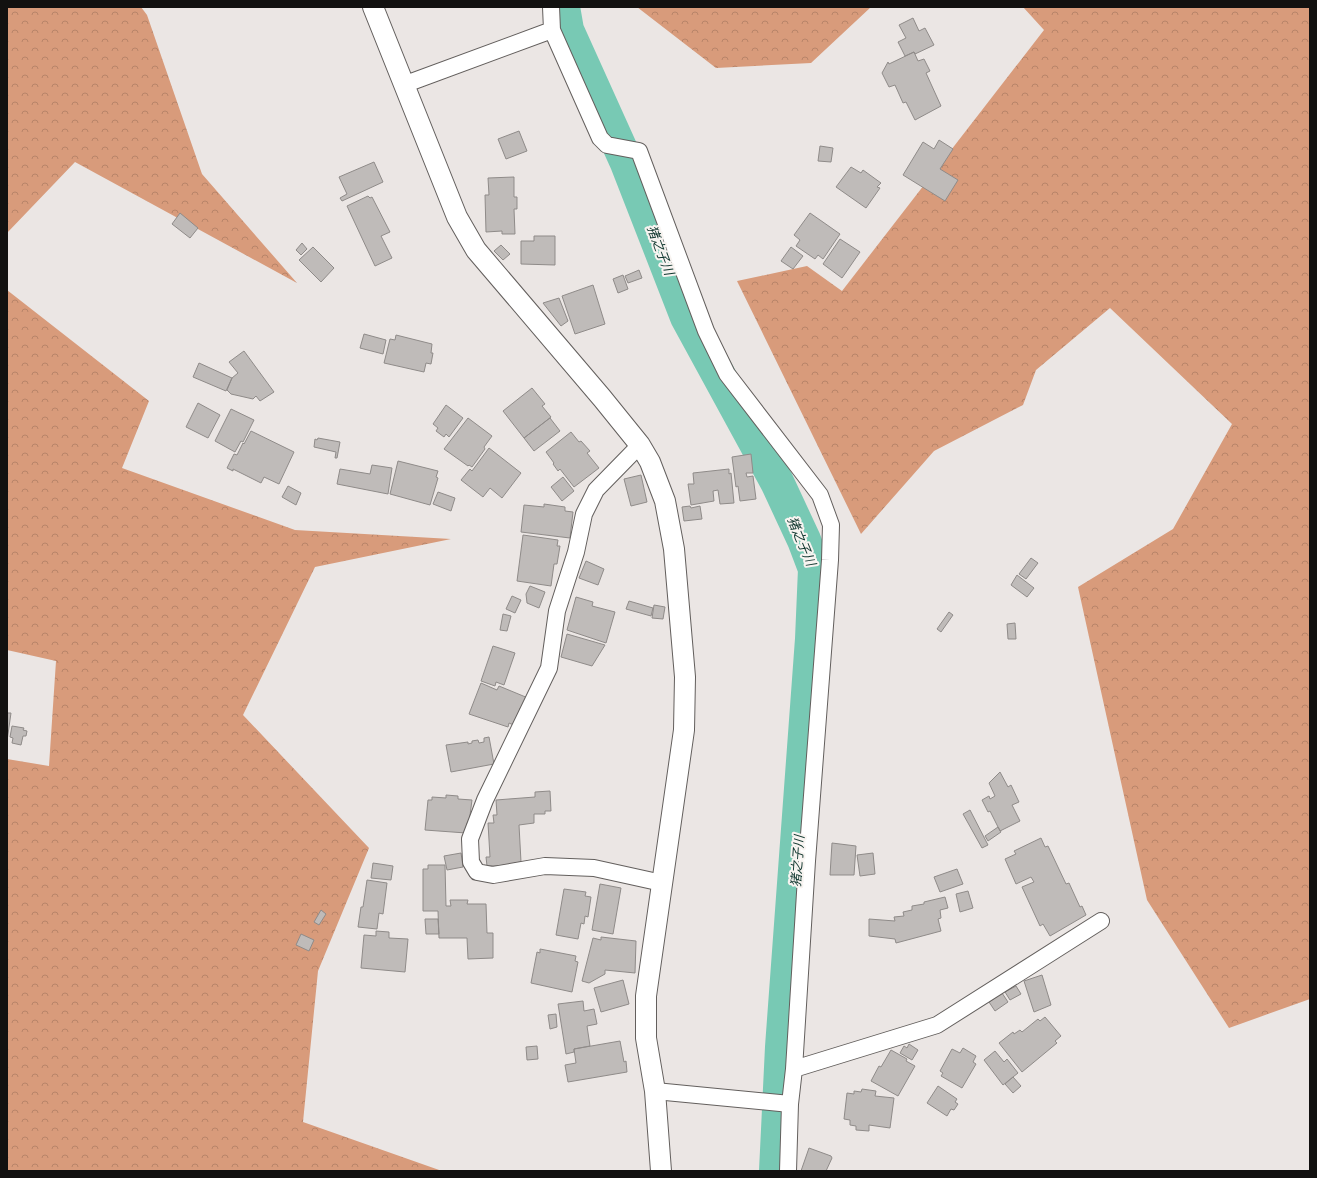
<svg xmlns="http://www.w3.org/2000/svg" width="1317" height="1178" font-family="'Sofia Sans Condensed','Noto Sans JP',sans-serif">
<defs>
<pattern id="forest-crowns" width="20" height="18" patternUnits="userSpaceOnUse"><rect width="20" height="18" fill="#d89b7b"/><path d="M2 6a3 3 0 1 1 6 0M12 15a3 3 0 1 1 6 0" fill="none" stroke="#b88469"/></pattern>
</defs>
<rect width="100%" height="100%" fill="#ebe6e4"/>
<path fill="url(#forest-crowns)" d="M7,7H141L147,15L202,174L297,283L75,162L7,233Z
M637,7H871L811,63L716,68Z
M1023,7H1310V999L1229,1028L1147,900L1078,587L1173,529L1232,424L1110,308L1036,370L1023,405L934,451L861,534L737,281L807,266L842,291L1044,30Z
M7,290L149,401L122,468L295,530L451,539L315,567L243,715L369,848L318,971L303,1122L442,1171H7V759L49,766L56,661L7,650Z"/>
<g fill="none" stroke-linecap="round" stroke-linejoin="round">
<path stroke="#78c9b4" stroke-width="34" d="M563,7L567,30L627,163L687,317L777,482L804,540L815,569L812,639L782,1047L776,1171"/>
</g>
<path fill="#bfbbb9" stroke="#8f8b89" d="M913,18L919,31L925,28L934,45L915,54L914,52L905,56L898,42L906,38L899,25Z
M914,52L918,61L924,59L930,71L926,73L941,106L915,120L906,102L903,103L895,85L889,87L882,73L888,62L889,64Z
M519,131L527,151L506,159L498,139Z
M939,140L953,149L940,169L958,180L945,201L903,175L923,142L934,149Z
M820,146L833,148L831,162L818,161Z
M374,162L383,182L342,201L340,198L347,194L339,177Z
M851,167L861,173L863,170L881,183L877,187L880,188L866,208L836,187Z
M514,177V197H517V209H514L515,234H502V231L486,232L485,195H489L488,178Z
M368,196L370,198L372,197L390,232L381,236L392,258L375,266L347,206Z
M180,213L198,228L190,238L172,224Z
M810,213L840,234L823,259L818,255L815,259L796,246L800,240L794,235Z
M534,236H555V265L521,264V241H534Z
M840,239L860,252L842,278L823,264Z
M302,243L307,249L301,255L296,250Z
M501,245L510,254L503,260L494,251Z
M313,247L334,268L321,282L299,260Z
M791,247L803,256L793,269L781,261Z
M639,270L642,278L628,283L625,276Z
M623,275L628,289L618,293L613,279Z
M593,285L605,324L575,334L562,296Z
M559,298L568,321L561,326L543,303Z
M364,334L386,340L383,354L360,348Z
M396,335L432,344L431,353H433L431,364L426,363L424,372L384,363L390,339L395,340Z
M244,351L274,392L260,401L256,396L253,399L231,394L227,390L232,378L238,373L229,362Z
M199,363L232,378L226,391L193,377Z
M532,388L545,404L542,406L551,417L524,438L503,411Z
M198,403L220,415L208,438L186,427Z
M446,405L463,418L449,437L446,434L444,437L436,431L438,428L433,424Z
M231,409L254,420L243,442L241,441L235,452L215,441Z
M468,418L492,436L484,447L485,449L472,467L469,465L468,466L444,449Z
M550,418L560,431L534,451L524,438Z
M251,431L294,452L279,484L264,477L261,483L233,469V471L227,468L234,454L237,455L243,443L244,444Z
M571,432L579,442L581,441L590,451L587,453L599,468L574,487L560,469L558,471L553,464L554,463L546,452Z
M318,438L340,442L337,458H335L336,452L314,447L315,439L317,440Z
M489,448L521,473L502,498L490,488L483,497L461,480L470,469L472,471Z
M751,454L753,473H746L747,477L753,476L756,499L740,501L738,486L736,487L732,457Z
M398,461L438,471L436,477L438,478L430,505L390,494Z
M372,465L392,468L388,494L337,484L340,469L370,474Z
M729,469V474L731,473L734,503L720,504L718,490L713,491L714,501L691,505L688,484H694L693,473Z
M641,475L647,502L631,506L624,479Z
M563,477L574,491L562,501L551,487Z
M288,486L301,493L296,505L282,497Z
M438,492L455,498L451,511L433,504Z
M544,504L565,507V511L573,512L570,538L521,532L524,505L544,507Z
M690,506L691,508L700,506L702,519L684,521L682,507Z
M523,535L558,540L557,546H560L557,564H554L551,586L517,581Z
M1031,558L1038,563L1026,579L1019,574Z
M586,561L604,569L598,585L579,578Z
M1017,575L1034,588L1027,597L1011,585Z
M530,586L545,592L539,608L527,603L526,594Z
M512,596L521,600L515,613L506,609Z
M576,597L593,602L592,606L615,612L606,643L567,630Z
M629,601L653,608L651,616L626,609Z
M654,605L665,607L663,619L652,618Z
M949,612L953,615L941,632L937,629Z
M503,614L511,616L507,631L500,630Z
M1015,623L1016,639H1008L1007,624Z
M567,634L605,645L592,666L561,657Z
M493,646L515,653L504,685L496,682L495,686L481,681Z
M481,683L497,690L499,686L528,698L524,709L520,708L519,712L521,713L516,726L509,723L508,727L469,714Z
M7,713H11L7,741Z
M12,726L24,728L23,730L27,731L26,736H23L21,745L12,743L13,738L10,737Z
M489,737L494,764L451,772L446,745L468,742V744L472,743V741L478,740L479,743L484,742V738Z
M1000,772L1008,787L1011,785L1019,802L1012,805L1020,821L1000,831L990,811L988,812L982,800L989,796L990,799L995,796L989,783Z
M550,791L551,811H545V814H534V823L519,825L521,862L514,863V865L487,866L486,857H490L488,823H494L493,815H497L496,800L535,797V792Z
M446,795L458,796V799L472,800L469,823H467L466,833L425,830L428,800H432V797L446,798Z
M970,810L988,845L982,848L963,814Z
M998,827L1001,832L988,841L985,836Z
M1041,838L1045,847L1048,846L1066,884L1069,883L1080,907L1082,906L1086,915L1050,936L1043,924L1040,926L1022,887L1034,882L1031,877L1016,884L1005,859L1016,854L1014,851Z
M832,843L856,846L854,875H830Z
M461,853L463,867L447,870L444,856Z
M873,853L875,874L860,876L857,855Z
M373,863L393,866L391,880L371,878Z
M428,865H445L446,906H451L450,900H468L467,904H486L487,933H493V958L468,959L467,938H439L438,911H423V869H428Z
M957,869L963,884L940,892L934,877Z
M367,880L387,883L383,914L379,913L377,929L358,927L361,907H363Z
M600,884L621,888L613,934L592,930Z
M564,889L586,892L585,896L591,897L588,917L585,916L584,924L581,923L578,939L556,935Z
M968,891L973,908L960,912L956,894Z
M945,897L948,908L940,910L941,918L938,919L941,931L896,943L895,939L869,936V919L895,921L894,917L904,916L903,912L912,910V906L924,904V902Z
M321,910L326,914L319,925L314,922Z
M425,919H438L439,934H426Z
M376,931L389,932V938L408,939L405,972L361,968L364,935L376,936Z
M301,934L314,940L309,951L296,945Z
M601,937L636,941L635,973L605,970V974L589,983L582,981L593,938L601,940Z
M540,949L576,956L575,961L578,962L572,992L531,983L537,952L540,953Z
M1042,975L1051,1005L1034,1012L1024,981Z
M623,980L629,1004L601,1012L594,988Z
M1016,986L1021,994L1010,1000L1005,992Z
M1002,993L1008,1002L995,1011L989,1002Z
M583,1001L584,1011L594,1009L597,1024L587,1026L590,1046L574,1049V1052L566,1054L558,1004Z
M556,1014L557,1027L550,1029L548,1015Z
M1045,1017L1061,1036L1055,1041L1057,1043L1022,1072L999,1043L1013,1032L1014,1034L1020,1030L1022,1032L1038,1019L1040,1021Z
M620,1041L624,1062L626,1061L627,1072L568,1082L565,1065L576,1063L574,1049Z
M909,1044L918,1050L912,1060L900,1053L904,1046L907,1048Z
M537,1046L538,1059L527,1060L526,1047Z
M963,1048L976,1056L973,1062L976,1064L962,1088L941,1076L943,1073L940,1071L952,1049L960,1053Z
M891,1050L907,1059L906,1061L915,1066L898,1096L871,1081L879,1066L881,1067Z
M995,1051L1004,1062L1007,1059L1018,1073L1003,1085L984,1060Z
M1013,1077L1021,1086L1013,1093L1005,1084Z
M938,1086L957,1099L955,1102L958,1104L954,1110L951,1109L947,1116L927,1103Z
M862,1089L876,1091L875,1096L894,1098L890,1128L869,1125V1131L856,1130V1126L850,1125V1120L844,1119L847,1093L854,1094V1091L861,1092Z
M809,1148L831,1156L832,1158L826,1171H801Z"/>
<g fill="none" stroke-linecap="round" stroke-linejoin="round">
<defs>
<path id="minor" d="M551,7L552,30L600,138L607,145L639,151L706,331L727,374L820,495L831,525L830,560L807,861L794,1069L790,1104L788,1171
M403,85L552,30
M640,445L596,490L584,514L576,552L557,611L549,668L485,800L470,839L471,862L477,872L493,875L545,866L594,868L662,883
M794,1069L937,1025L1101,921
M655,1091L790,1104"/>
<path id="tertiary" d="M373,7L457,217L476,250L602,398L640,445L650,462L665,501L674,549L685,677L684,730L646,996V1038L655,1091L661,1171"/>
</defs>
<use href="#minor" stroke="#635f5d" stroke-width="18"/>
<use href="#tertiary" stroke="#635f5d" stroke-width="22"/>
<use href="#minor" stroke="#fff" stroke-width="16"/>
<use href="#tertiary" stroke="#fff" stroke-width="20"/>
</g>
<g text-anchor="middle" stroke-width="4" stroke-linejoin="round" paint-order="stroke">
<g font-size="13" font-style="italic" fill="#0f362e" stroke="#f8f4f1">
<text transform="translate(661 250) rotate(69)" y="5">猪之子川</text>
<text transform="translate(802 541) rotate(67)" y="5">猪之子川</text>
<text transform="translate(797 861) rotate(-86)" y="5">猪之子川</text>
</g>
</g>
<rect width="1317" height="1178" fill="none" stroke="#121110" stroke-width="16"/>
</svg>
